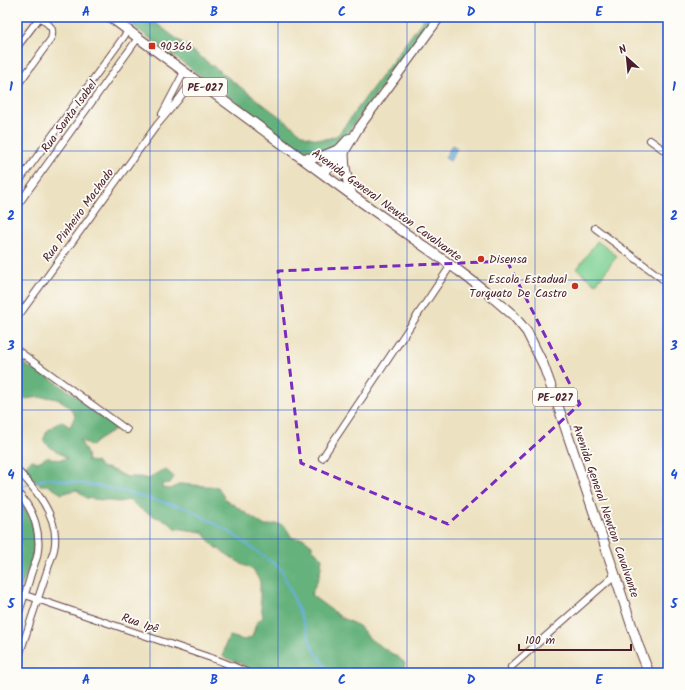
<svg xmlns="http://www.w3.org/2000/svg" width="685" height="690" font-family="Kalam,sans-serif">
<rect width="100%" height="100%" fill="#fdfcf7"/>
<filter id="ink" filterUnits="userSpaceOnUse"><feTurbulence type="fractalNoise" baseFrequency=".025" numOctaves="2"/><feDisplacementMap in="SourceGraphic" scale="8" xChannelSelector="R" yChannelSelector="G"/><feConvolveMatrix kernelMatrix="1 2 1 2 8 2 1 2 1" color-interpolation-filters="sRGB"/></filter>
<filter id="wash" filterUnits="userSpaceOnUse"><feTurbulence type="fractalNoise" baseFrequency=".012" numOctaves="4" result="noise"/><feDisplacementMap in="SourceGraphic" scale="16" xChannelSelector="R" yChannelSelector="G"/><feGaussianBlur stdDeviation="0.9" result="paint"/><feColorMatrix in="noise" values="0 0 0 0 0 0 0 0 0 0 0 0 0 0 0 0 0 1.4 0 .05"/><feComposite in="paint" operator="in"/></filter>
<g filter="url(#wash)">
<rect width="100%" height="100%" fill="#ece1c0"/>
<path fill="#7dd093" stroke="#64785f" d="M597,241L617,256L596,284L577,269Z"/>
<path fill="#66b27d" stroke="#586854" d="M121,17H148L305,136C321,140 323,141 338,135L425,17H433L341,142C334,148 321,155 312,154C307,153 303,150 300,149Z
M17,357L31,369L41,372L88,404L95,413L109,421L118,428L97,441L92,446L80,440L87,454L88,461L96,462L100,467L110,469L127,477H140L149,479L157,473L165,469L174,477L170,483L162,484V488L171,489L180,484L218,487L225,499L265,526C281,522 284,523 292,538L304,539L312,545V550L315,551L322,558L320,574L311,595L342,618L359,626L371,640L399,658L405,663L402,673H254L242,664L223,657L226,643L230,636L244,640L252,637L257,621L263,618L260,598V581L253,570L237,561L214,546L202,532L175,528L167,521L156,517L142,510L129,500L119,502L86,498L77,490L68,492L62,494L47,485H40L30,477L25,471L26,465L32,460L38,462L47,457C54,459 60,461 67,458L53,449L43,441L47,431L61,421L70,427L75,416C74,414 72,410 70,408C56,392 36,398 17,400Z
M17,497C23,505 32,518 33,527C34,530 33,534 34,537C34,560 27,573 18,594H17Z"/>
<path fill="#69afdf" stroke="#5a6785" d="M452,145L457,148L450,161L445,158Z"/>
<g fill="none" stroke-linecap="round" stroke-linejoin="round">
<path stroke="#69afdf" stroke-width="2" d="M17,488L47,478L110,488L189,509L230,532L281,569L299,611L313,648L330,673"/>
</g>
</g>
<g filter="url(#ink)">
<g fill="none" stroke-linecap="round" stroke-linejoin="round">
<defs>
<path id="street" d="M17,47L40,17
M17,86L51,39C55,26 49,26 40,17
M162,114L184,72
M650,140L668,153
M17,184L128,31
M17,206L138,38
M595,228L668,283
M17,318L157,125L179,99L193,79
M17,350L127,430
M322,458L451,265
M17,470C37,490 61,520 54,550L17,662
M17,492C34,509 42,534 37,557C35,563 33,568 31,574C27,589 22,603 17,618
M25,595L220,661L235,667L248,673
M511,667L615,575"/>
<path id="secondary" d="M323,172C329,158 339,149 349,138
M322,173L332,166L344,153L358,129L440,17"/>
<path id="primary" d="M110,17L353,196L459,271L484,290L513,315L527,332L543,364L558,406L615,575L638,645L649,673
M344,153C344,168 347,181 352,195
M302,158C316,159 324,156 337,150"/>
</defs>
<use href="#street" stroke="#623c41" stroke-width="8"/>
<use href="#secondary" stroke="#623c41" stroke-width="10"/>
<use href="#primary" stroke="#623c41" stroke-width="11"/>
<use href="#street" stroke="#fff" stroke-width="6"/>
<use href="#secondary" stroke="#fff" stroke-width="8"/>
<use href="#primary" stroke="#fff" stroke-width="9"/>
</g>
</g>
<path fill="none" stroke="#7b2cbf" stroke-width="3" stroke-dasharray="8 5" stroke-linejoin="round" d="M507,261L580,404L448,524L301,463L278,271Z"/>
<path fill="none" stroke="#1d4ed8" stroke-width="1" stroke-opacity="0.55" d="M150,17V673M278,17V673M407,17V673M535,17V673M17,151H668M17,280H668M17,410H668M17,539H668"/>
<g fill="#c8321e" stroke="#fdfcf7" stroke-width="1.5">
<rect x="148" y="42" width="8" height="8" rx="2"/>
<circle cx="481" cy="259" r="4"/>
<circle cx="575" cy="286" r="4"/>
</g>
<g text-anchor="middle" stroke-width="3.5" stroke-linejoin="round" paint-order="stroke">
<g fill="#fdfcf7" stroke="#806168" stroke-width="1">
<rect x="183" y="78" width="44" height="18" rx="3"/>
<rect x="533" y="388" width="44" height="18" rx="3"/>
</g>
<g font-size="11" font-weight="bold" fill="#4a1f2b">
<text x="205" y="91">PE-027</text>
<text x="555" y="401">PE-027</text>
</g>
<g font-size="12" fill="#4a1f2b" stroke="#fdfcf7" text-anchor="start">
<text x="160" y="50">90366</text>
<text x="489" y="263">Disensa</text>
<text x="567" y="283" text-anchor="end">Escola Estadual<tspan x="567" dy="14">Torquato De Castro</tspan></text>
</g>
<g font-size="12" fill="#4a1f2b" stroke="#fdfcf7">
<text transform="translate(69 116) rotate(-54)" y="4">Rua Santa Isabel</text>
<text transform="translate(387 205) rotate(36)" y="4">Avenida General Newton Cavalvante</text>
<text transform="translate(78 215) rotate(-54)" y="4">Rua Pinheiro Machado</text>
<text transform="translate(606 511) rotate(71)" y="4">Avenida General Newton Cavalvante</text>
<text transform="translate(140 623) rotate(19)" y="4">Rua Ipê</text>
</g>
</g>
<rect width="685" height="690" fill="none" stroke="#fdfcf7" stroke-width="44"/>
<g transform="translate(627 58) rotate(333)" stroke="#fdfcf7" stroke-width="3" paint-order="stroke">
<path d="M0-3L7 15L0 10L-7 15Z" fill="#4a1f2b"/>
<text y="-6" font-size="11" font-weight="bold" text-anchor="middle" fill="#4a1f2b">N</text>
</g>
<path d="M519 644v6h112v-6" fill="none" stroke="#4a1f2b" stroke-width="2"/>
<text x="525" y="644" font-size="12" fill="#4a1f2b" stroke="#fdfcf7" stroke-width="3" paint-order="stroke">100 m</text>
<rect x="22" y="22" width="641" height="646" fill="none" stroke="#1d4ed8" stroke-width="1.5"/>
<g font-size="13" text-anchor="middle" font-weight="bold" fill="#1d4ed8">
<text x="86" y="16">A</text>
<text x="214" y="16">B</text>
<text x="342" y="16">C</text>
<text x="471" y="16">D</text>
<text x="599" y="16">E</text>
<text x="11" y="91">1</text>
<text x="674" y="91">1</text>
<text x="11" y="220">2</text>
<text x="674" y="220">2</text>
<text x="11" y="350">3</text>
<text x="674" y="350">3</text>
<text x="11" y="479">4</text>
<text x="674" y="479">4</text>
<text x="11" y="608">5</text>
<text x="674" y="608">5</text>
<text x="86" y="684">A</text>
<text x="214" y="684">B</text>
<text x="342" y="684">C</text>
<text x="471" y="684">D</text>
<text x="599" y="684">E</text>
</g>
</svg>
